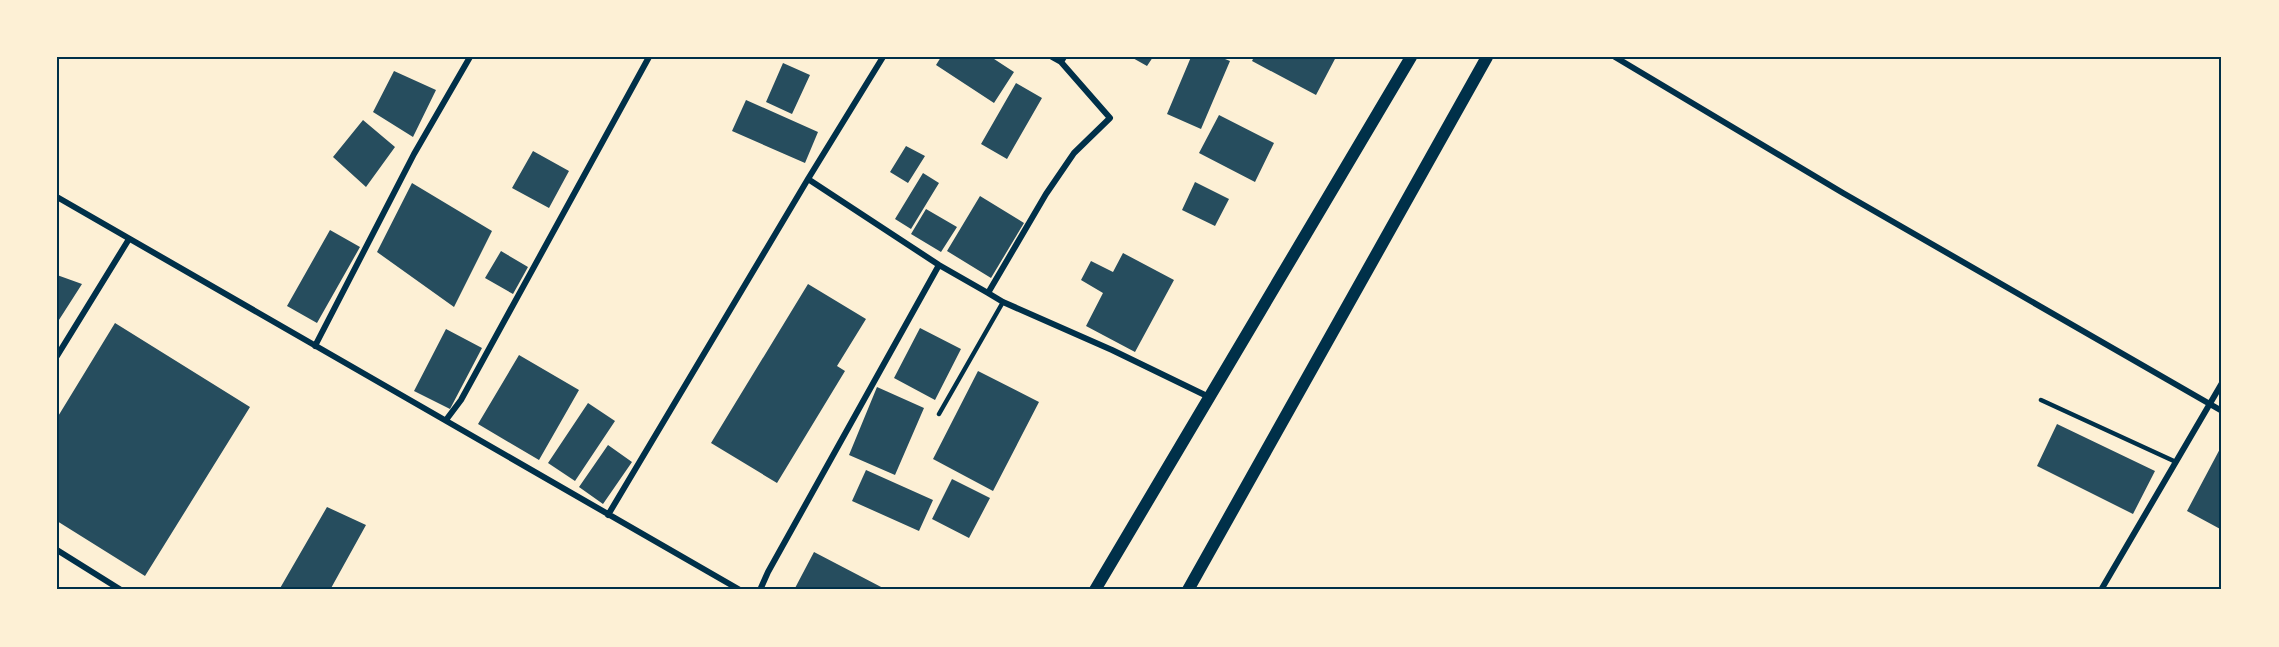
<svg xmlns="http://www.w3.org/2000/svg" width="2279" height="647" font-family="Karla,sans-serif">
<rect width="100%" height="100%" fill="#fdf0d5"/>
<path fill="#264d5e" d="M941,57H991L1014,72L994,103L936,65Z
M1131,57H1153L1147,66Z
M1191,57H1220L1230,61L1201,129L1167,114Z
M1254,57H1336L1316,95L1252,61Z
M783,63L810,75L792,114L766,102Z
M394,71L436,90L413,137L373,112Z
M1016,83L1042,98L1007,159L981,144Z
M746,100L818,132L805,163L732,131Z
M1219,115L1274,143L1255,182L1199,153Z
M363,120L395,147L366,187L333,157Z
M906,146L925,156L908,183L890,172Z
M533,151L569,171L549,208L512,188Z
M923,173L939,183L911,229L895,219Z
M1195,182L1229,199L1215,226L1182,210Z
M412,183L492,231L454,307L377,252Z
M980,196L1024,223L991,278L947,251Z
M926,209L957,227L941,252L911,234Z
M330,230L360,247L317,323L287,306Z
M501,251L528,267L513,294L485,278Z
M1123,253L1174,280L1135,352L1086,326L1103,293L1081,280L1091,261L1113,272Z
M57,275L82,284L57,323Z
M808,284L866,319L837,366L845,371L777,483L711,443Z
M115,323L250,407L145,576L57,521V418Z
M920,328L961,349L935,400L894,378Z
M446,329L482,348L450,409L414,391Z
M519,355L579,390L539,460L478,424Z
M978,371L1039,402L993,491L933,459Z
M877,387L924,408L895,475L849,455Z
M588,403L615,421L575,481L548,463Z
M2057,424L2155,471L2133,514L2037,466Z
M608,445L632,462L603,504L579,487Z
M2222,445V530L2187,511Z
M866,470L933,500L919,531L852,501Z
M952,479L990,498L969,538L932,519Z
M327,507L366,525L330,590H279Z
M814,552L883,588L882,590H794Z"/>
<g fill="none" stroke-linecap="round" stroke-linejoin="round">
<path stroke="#003049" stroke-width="4.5" d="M2041,400L2176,462
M939,414L1003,302"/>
<path stroke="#003049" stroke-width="6" d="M1052,57L1061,62
M1615,57L1843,193L2222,411
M808,179L939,265L988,293L1046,194L1074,153L1110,118L1061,62L1064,57
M57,197L740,590
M988,293L1003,302L1112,350L1209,397
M315,346L414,154L470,57
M57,356L129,239
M446,420L461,400L649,57
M608,515L808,179L883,57
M57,550L121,590
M760,590L768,572L939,265
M2101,590L2222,383"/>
<path stroke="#003049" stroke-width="12" d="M1095,590L1411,57
M1188,590L1487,57"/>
</g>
<rect width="2279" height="647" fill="none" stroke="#fdf0d5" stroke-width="117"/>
<rect x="58" y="58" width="2162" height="530" fill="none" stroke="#003049" stroke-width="2"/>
</svg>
